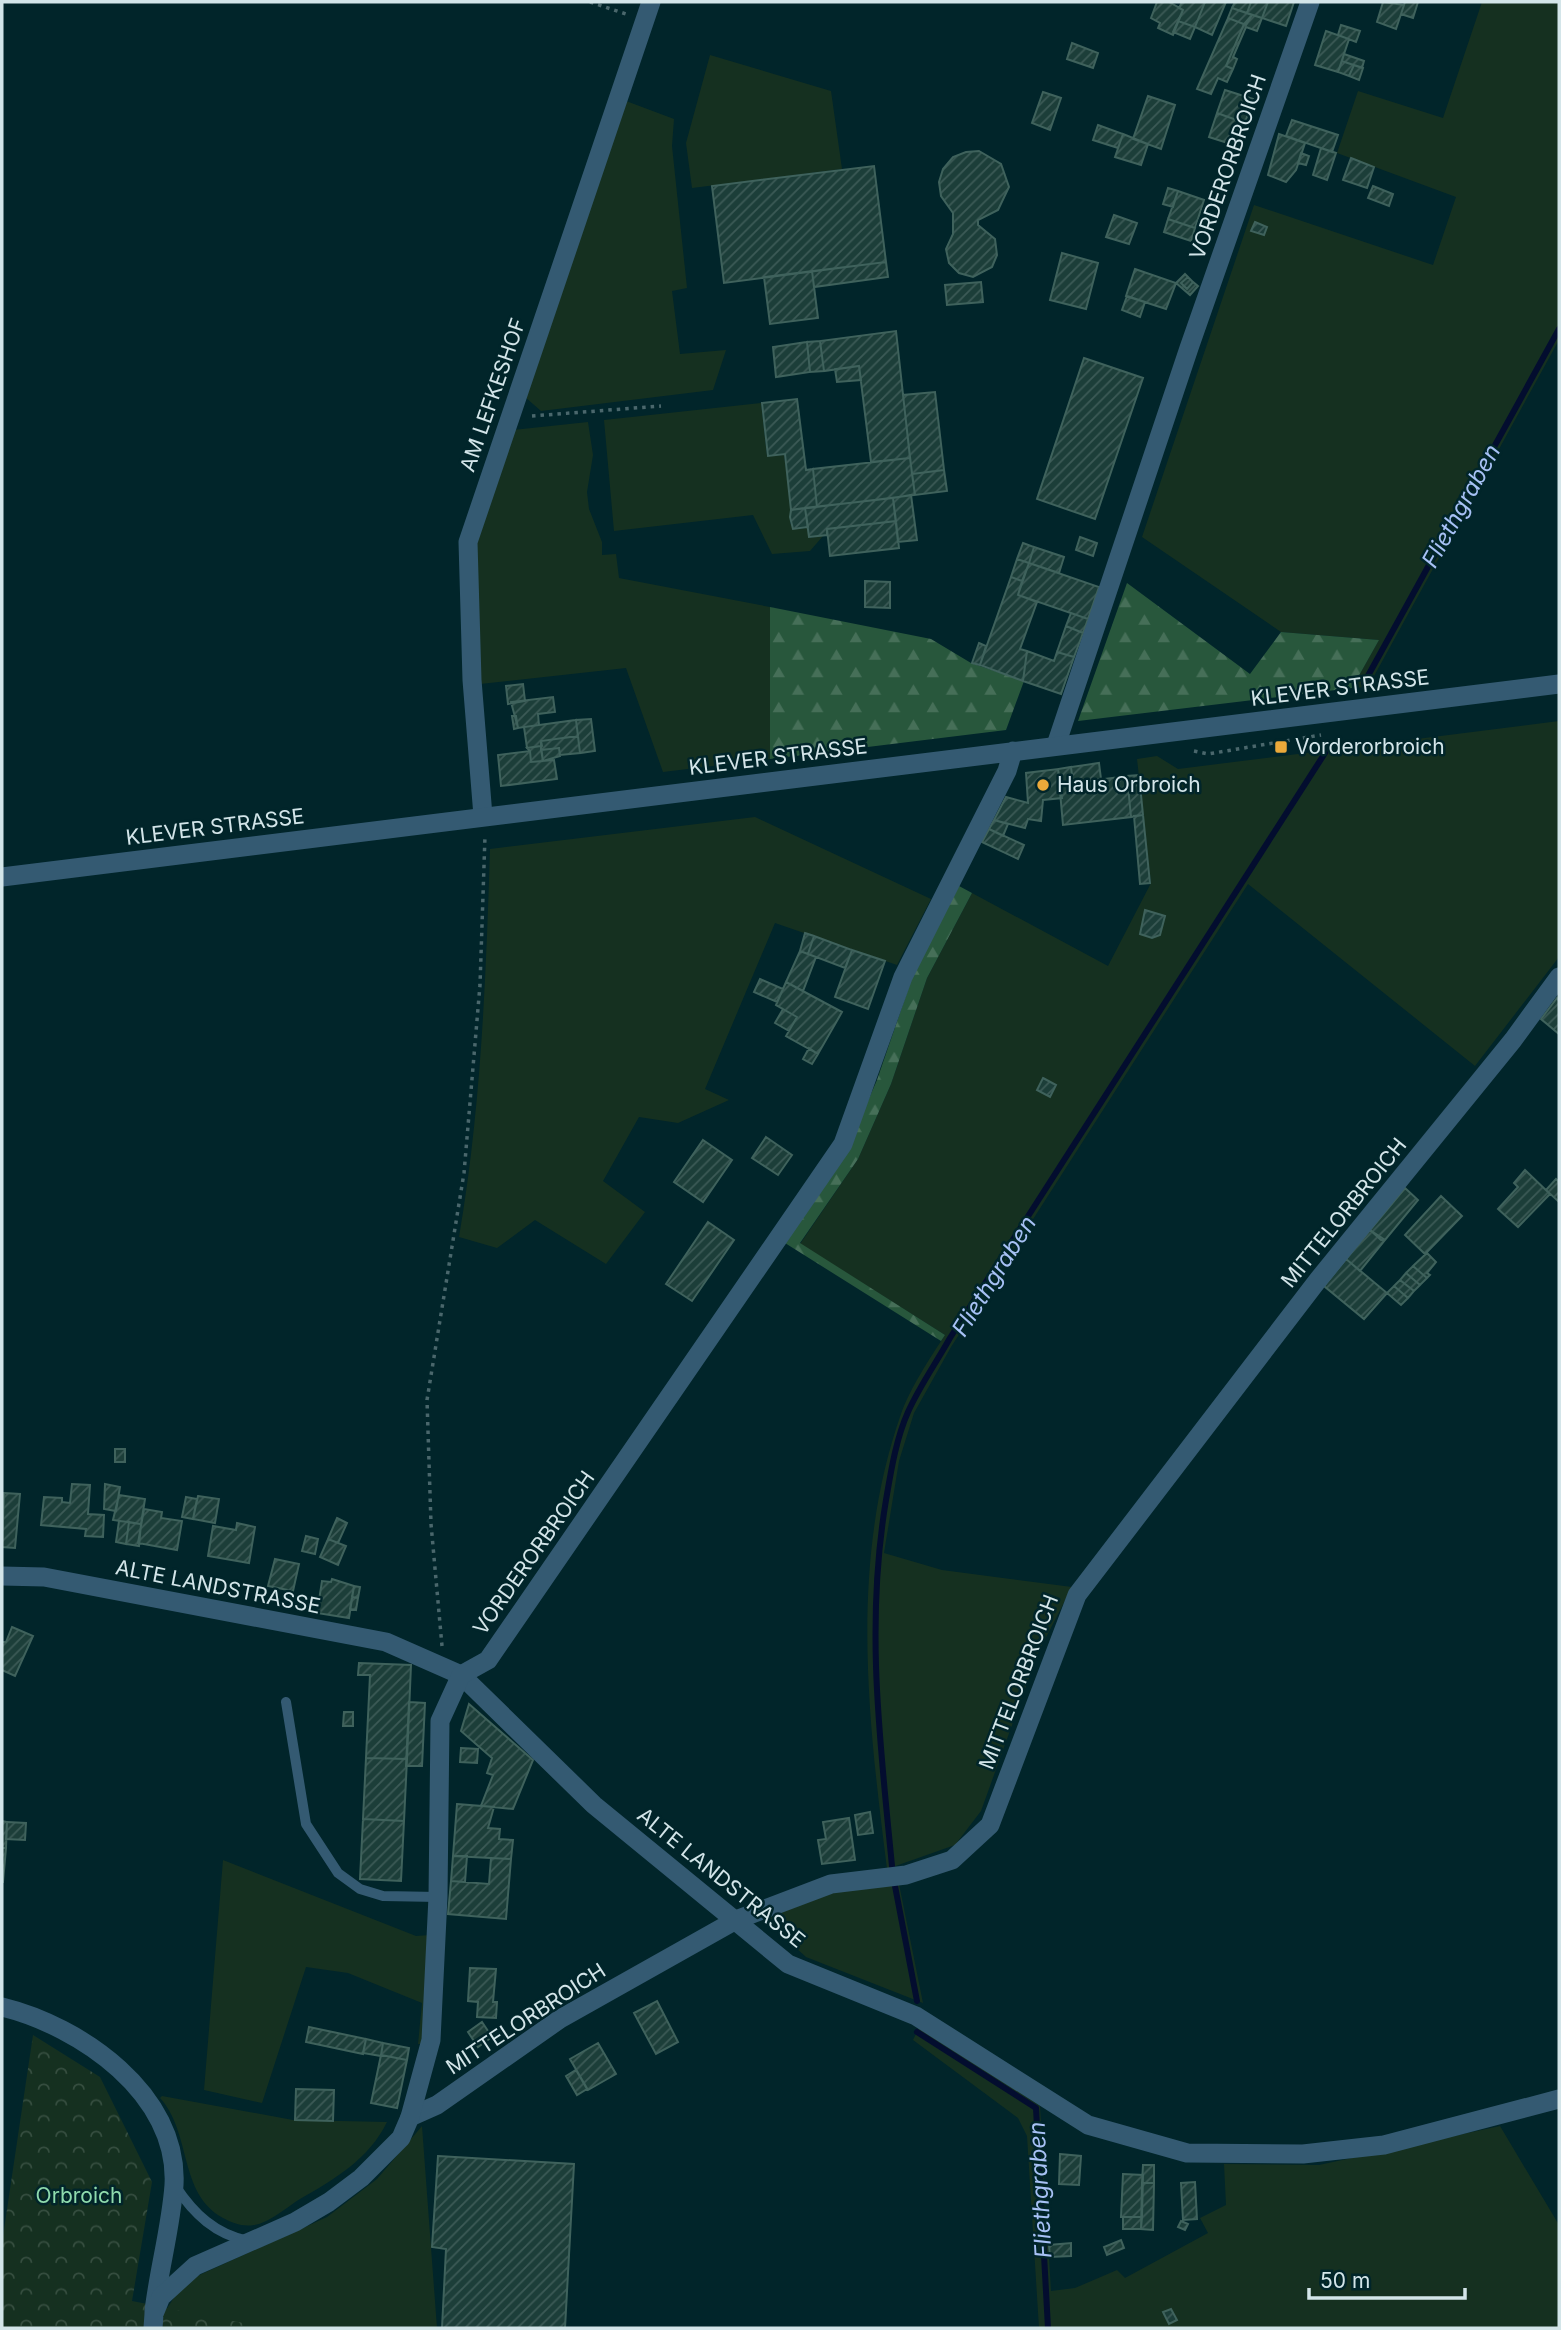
<svg xmlns="http://www.w3.org/2000/svg" width="1561" height="2330" font-family="Inter,sans-serif">
<defs>
<pattern id="forest-firs" width="22" height="20" patternUnits="userSpaceOnUse" patternTransform="scale(1.75)"><rect width="22" height="20" fill="#28573c"/><path d="M5 1l3.5 6h-7zM16 11l3.5 6h-7z" fill="#466f58"/></pattern>
<pattern id="park-crowns" width="20" height="18" patternUnits="userSpaceOnUse" patternTransform="scale(1.75)"><rect width="20" height="18" fill="#153020"/><path d="M2 6a3 3 0 1 1 6 0M12 15a3 3 0 1 1 6 0" fill="none" stroke="#364e40"/></pattern>
<pattern id="building-hatch" width="6" height="6" patternUnits="userSpaceOnUse" patternTransform="scale(1.75)"><rect width="6" height="6" fill="#1c3e39"/><path d="M-1 1l2-2M0 6l6-6M5 7l2-2" fill="none" stroke="#3c5a56"/></pattern>
</defs>
<rect width="100%" height="100%" fill="#01252a"/>
<path fill="#153020" d="M1482,2H1559V340L1368,687L1352,688L1379,640L1281,632L1142,537L1254,205L1433,265L1456,197L1337,153L1358,91L1443,118Z
M710,55L831,91L842,169L692,188L686,143Z
M626,101L674,119L672,146L687,288L672,291L680,354L726,350L713,390L541,411L525,397Z
M761,403L767,456L784,455L792,514L790,523L794,529L807,528L809,538L823,536L810,551L772,554L753,515L614,531L604,420Z
M588,422L593,455L587,492L589,509L602,542V555L616,554L619,578L770,607V759L663,772L626,668L480,684L473,547L513,430Z
M1559,721V957L1475,1066L1248,884L951,1347L914,1413L899,1461L884,1553L942,1570L1072,1587L1038,1653L981,1811L955,1845L887,1869C868,1718 849,1562 901,1414C910,1388 930,1358 945,1335L800,1244L858,1159L891,1084L927,978L972,893L1108,966L1151,883L1137,759L1157,756L1178,769Z
M755,817L931,899L897,965L775,923L705,1089L729,1100L678,1123L639,1117L603,1181L645,1212L606,1264L535,1220L497,1248L459,1237C481,1109 486,979 490,849Z
M223,1860L416,1936L430,1935L423,2044H418L422,2003L348,1973L306,1967L262,2103L204,2090Z
M899,1884L923,2003L806,1957L763,1918L828,1893Z
M920,2026L1040,2106L1051,2291L1075,2288L1117,2270L1125,2278L1208,2233L1200,2218L1226,2205L1224,2164L1319,2165L1500,2126L1559,2225V2328H1039L1027,2136L1018,2118L913,2040Z
M162,2096L293,2120L387,2122C369,2159 335,2179 300,2199C287,2207 269,2223 254,2225C242,2227 233,2223 223,2218C178,2193 192,2133 160,2098Z
M422,2126L437,2328H163L166,2310L184,2282L327,2217L377,2179Z"/>
<path fill="url(#forest-firs)" d="M1127,583L1250,674L1281,632L1379,640L1352,688L1078,721Z
M770,607L931,639L971,663L1024,681L1006,730L770,759Z
M959,886L972,893L927,978L891,1084L858,1159L800,1243L945,1335L941,1341L785,1243L845,1154L877,1080L914,972Z"/>
<path fill="url(#park-crowns)" d="M33,2035L100,2077L152,2182L132,2301L268,2328H2V2243Z"/>
<g fill="none" stroke-linecap="round" stroke-linejoin="round">
<path stroke="#030d2f" stroke-width="6" d="M1364,683L1559,329
M892,1866C880,1741 865,1625 886,1500C891,1471 896,1439 908,1412C919,1387 936,1363 950,1338L1325,753
M895,1886L917,2001
M917,2032L1036,2108L1048,2328"/>
</g>
<path fill="url(#building-hatch)" stroke="#3f625c" stroke-width="2" d="M1157,2H1169L1183,10L1173,35L1158,28L1160,23L1151,18Z
M1182,2H1205L1195,27L1178,21L1183,10L1179,8Z
M1205,2H1226L1212,35L1195,27Z
M1235,2H1251L1247,13L1232,8Z
M1251,2H1268L1262,18L1247,13Z
M1268,2H1294L1286,26L1262,18Z
M1383,2L1404,5L1396,29L1377,22Z
M1405,2H1418L1413,18L1401,14Z
M1232,8L1252,15L1246,25L1228,18Z
M1252,15L1262,18L1257,31L1246,27L1233,57L1237,59L1233,69L1226,66L1244,24Z
M1228,18L1244,24L1226,66L1233,69L1227,82L1218,78L1211,94L1197,89Z
M1178,21L1195,27L1190,39L1173,32Z
M1341,25L1360,31L1356,42L1338,35Z
M1326,31L1349,39L1338,72L1315,65Z
M1072,43L1098,53L1093,68L1067,59Z
M1344,54L1364,61L1362,68L1342,61Z
M1342,61L1354,65L1349,76L1338,72Z
M1354,65L1363,68L1359,80L1349,76Z
M1225,90L1253,99L1245,123L1217,113Z
M1043,92L1061,98L1050,130L1032,123Z
M1148,96L1175,105L1161,149L1133,139Z
M1217,113L1245,123L1237,146L1209,137Z
M1292,120L1338,135L1332,152L1286,136Z
M1098,125L1123,134L1118,148L1093,140Z
M1123,134L1148,144L1141,165L1115,157Z
M1279,134L1305,143L1296,170L1286,182L1268,175Z
M1321,148L1336,153L1327,180L1313,175Z
M979,151L1001,164L1009,187L998,210L978,220V225L995,239L997,255L992,267L973,277L959,273L949,263L946,249L953,234V213L941,196L939,182L943,169L953,157L966,152Z
M1301,153L1309,156L1306,165L1298,163Z
M1351,158L1374,167L1367,188L1343,180Z
M874,166L886,262L724,283L712,186Z
M1373,186L1393,194L1389,206L1368,198Z
M1168,188L1178,191L1173,207L1163,204Z
M1178,191L1204,200L1195,228L1168,219Z
M1114,215L1137,223L1129,244L1106,237Z
M1168,219L1195,228L1191,241L1164,232Z
M1255,222L1267,227L1264,235L1251,231Z
M1062,253L1098,263L1086,309L1050,300Z
M886,262L888,277L814,287L812,271Z
M1135,269L1176,283L1166,309L1126,296Z
M812,271L818,318L770,324L764,277Z
M1185,274L1188,277L1181,283L1187,289L1193,282L1198,286L1190,295L1176,283Z
M1188,277L1193,282L1187,289L1181,283Z
M981,282L983,302L947,305L945,285Z
M1127,296L1145,302L1140,317L1122,310Z
M896,331L910,458L871,462L859,366L824,371L820,341Z
M820,341L824,371L810,372L807,342Z
M807,342L810,372L776,377L773,347Z
M1084,358L1143,378L1095,519L1037,499Z
M859,366L861,380L837,382L835,369Z
M935,392L944,470L912,474L903,395Z
M797,399L806,470L813,469L817,507L791,510L785,454L768,456L762,403Z
M910,458L915,495L817,507L813,469Z
M944,470L947,491L915,495L912,474Z
M911,495L917,540L898,542L893,498Z
M893,498L896,521L827,529V535L809,537L805,508Z
M805,508L808,527L793,529L790,517L791,510Z
M896,521L899,548L830,556L827,529Z
M1080,537L1097,543L1093,556L1076,550Z
M1023,543L1034,547L1029,563L1017,559Z
M1034,547L1064,557L1059,573L1029,563Z
M1017,559L1029,563L1022,581L1011,577Z
M1029,563L1099,587L1088,619L1018,595Z
M1011,577L1022,581L1018,595L1037,602L1020,649L1027,651L1023,681L980,665Z
M865,581L890,582V608L865,607Z
M1071,613L1088,619L1083,633L1066,626Z
M1066,626L1083,633L1074,657L1057,652Z
M979,643L986,646L980,665L972,663Z
M1027,651L1054,661L1057,652L1074,657L1061,694L1023,681Z
M523,684L525,701L508,704L506,686Z
M553,697L555,712L538,714L539,725L518,728L511,702Z
M512,716H516L518,728L514,729Z
M591,719L595,751L580,753L576,720Z
M576,720L578,736L541,741L542,746L527,748L524,727Z
M578,736L580,753L560,755L559,748L541,750V741Z
M541,746L543,761L531,762L530,751L527,748Z
M559,748L560,756L543,761L541,750Z
M530,751L531,762L554,760L557,779L501,786L498,755Z
M1099,763L1101,779L1073,783L1071,767Z
M1071,767L1073,783L1127,776L1131,817L1063,825L1058,769Z
M1058,769L1062,798L1043,800L1041,821L1028,819L1025,828L994,820L1006,797L1028,803L1026,773Z
M1139,775L1143,815L1131,817L1127,776Z
M1143,815L1150,883L1140,884L1134,816Z
M994,820L1008,824L1003,836L989,829Z
M989,829L1024,845L1018,859L982,842Z
M1145,910L1165,916L1160,935L1152,938L1140,934Z
M805,933L814,936L808,954L800,951Z
M814,936L852,950L845,968L808,954Z
M852,950L885,961L868,1009L835,997Z
M800,951L816,957L803,991L786,982Z
M760,979L783,989L777,1002L754,992Z
M786,982L842,1012L818,1054L786,1036L797,1017L776,1005Z
M1557,998L1559,1001V1034L1541,1019Z
M783,1009L797,1017L789,1031L775,1023Z
M809,1048L818,1054L812,1064L803,1059Z
M1043,1078L1056,1085L1050,1097L1037,1090Z
M766,1137L792,1155L778,1175L752,1158Z
M703,1140L732,1160L703,1202L674,1182Z
M1525,1170L1550,1194L1518,1227L1498,1209L1518,1187L1514,1183Z
M1556,1179L1559,1182V1202L1546,1190Z
M1405,1188L1418,1200L1385,1240H1381L1370,1230Z
M1441,1196L1462,1216L1425,1254L1405,1235Z
M708,1222L734,1240L692,1301L666,1284Z
M1370,1230L1385,1240L1360,1271L1346,1259Z
M1427,1253L1436,1262L1427,1273L1430,1275L1427,1278L1413,1266Z
M1346,1259L1387,1293L1364,1319L1324,1286Z
M1413,1266L1427,1278L1420,1285L1406,1273Z
M1406,1273L1420,1285L1414,1291L1400,1280Z
M1400,1280L1414,1291L1408,1298L1394,1286Z
M1394,1286L1408,1298L1401,1305L1387,1293Z
M115,1449H125V1462H115Z
M72,1484L90,1485L88,1514L104,1515L103,1537L85,1536L86,1529L41,1525L44,1497L62,1498V1502L70,1503Z
M105,1484L120,1487L116,1511L104,1509Z
M4,1493L20,1494L15,1548L2,1547Z
M119,1495L145,1499L141,1524L113,1520Z
M198,1496L219,1499L215,1523L193,1519Z
M186,1497L197,1499L193,1519L182,1517Z
M144,1509L162,1512L161,1518L182,1521L177,1550L138,1543Z
M337,1518L347,1523L338,1543L328,1539Z
M119,1521L129,1522L126,1544L116,1542Z
M129,1522L141,1524L139,1546L126,1544Z
M237,1523L255,1527L249,1563L208,1556L213,1526L236,1530Z
M306,1536L318,1539L315,1554L302,1551Z
M328,1539L346,1546L338,1565L320,1557Z
M275,1559L299,1564L293,1591L268,1586Z
M332,1579L354,1586L349,1618L317,1613L322,1581L331,1582Z
M354,1586L360,1587L358,1598L352,1597Z
M352,1597L358,1598L356,1610L350,1609Z
M12,1627L33,1636L15,1676L2,1670V1642H6Z
M359,1663L411,1665L407,1759L366,1758L370,1675H358Z
M409,1702L425,1703L422,1766H406Z
M469,1704L533,1760L513,1809L481,1806L493,1775L487,1773L492,1758L461,1731Z
M344,1712H353V1726H343Z
M461,1748L478,1749L477,1763L460,1762Z
M366,1758L407,1759L404,1821L363,1819Z
M457,1804L494,1807L488,1828L500,1829L499,1839L513,1840L511,1859L453,1856Z
M870,1812L873,1833L858,1835L855,1815Z
M849,1818L855,1860L822,1864L818,1840L826,1839L823,1822Z
M363,1819L404,1821L401,1881L360,1879Z
M2,1821L7,1822L6,1848H2Z
M7,1822L26,1823L25,1840L6,1839Z
M2,1848H6L3,1882H2Z
M453,1856H467L465,1882L451,1881Z
M491,1858L511,1859L506,1919L448,1914L451,1881L489,1884Z
M470,1968L496,1969L493,2002H497L496,2018L477,2017L478,2002L468,2001Z
M657,2001L678,2042L656,2054L634,2013Z
M482,2022L492,2037L478,2047L468,2032Z
M309,2027L366,2039L363,2054L306,2042Z
M366,2039L383,2043L381,2056L363,2053Z
M383,2043L409,2048L407,2060L381,2055Z
M598,2043L616,2074L588,2090L570,2059Z
M381,2055L407,2060L397,2108L371,2103Z
M576,2070L587,2089L577,2095L566,2076Z
M296,2089L334,2090L333,2121L295,2120Z
M1060,2154L1081,2156L1079,2185L1059,2184Z
M438,2156L574,2164L565,2328H442L446,2249L432,2247Z
M1143,2165H1154V2183H1142Z
M1123,2174L1143,2175L1142,2217H1121Z
M1195,2182L1197,2219L1183,2220L1181,2183Z
M1142,2183H1154L1153,2230L1141,2229Z
M1123,2217H1142L1141,2229H1123Z
M1181,2221L1188,2224L1185,2230L1178,2227Z
M1121,2240L1124,2248L1107,2255L1104,2247Z
M1071,2243V2256L1050,2257L1049,2245Z
M1171,2309L1177,2320L1169,2324L1163,2312Z"/>
<g fill="none" stroke-linecap="round" stroke-linejoin="round">
<path stroke="#4a676c" stroke-width="3.5" stroke-dasharray="3.5 5" stroke-linecap="butt" d="M590,2L626,14
M532,416L661,406
M1194,751L1208,754L1321,735
M442,1646L431,1524L427,1400L464,1173L480,985L485,836"/>
<path stroke="#345a72" stroke-width="10" d="M286,1702L306,1824L338,1873L360,1889L383,1896L438,1897
M176,2187C194,2214 215,2234 248,2241"/>
<path stroke="#345a72" stroke-width="19" d="M1056,745L1189,348L1310,2
M483,816L472,680L468,542L651,2
M2,1576L44,1577L386,1642L461,1675L594,1805L788,1964L916,2016L1088,2125L1187,2153L1303,2154L1384,2145L1559,2099
M2,2007C80,2026 179,2094 174,2185C171,2227 159,2269 154,2311
M410,2117L437,2105L560,2019L736,1920L831,1884L906,1875L952,1860L990,1825L1077,1595L1318,1280L1513,1040L1559,977"/>
<path stroke="#345a72" stroke-width="19" d="M2,877L1559,684
M153,2328L154,2314L161,2297L195,2266L295,2222L329,2202L361,2178L401,2138L410,2117L431,2040L438,1897L440,1721L461,1675L488,1660L843,1144L903,977L1007,771L1013,751"/>
</g>
<g fill="#eba93a" stroke="#01252a" stroke-width="2.5">
<rect x="1274" y="740" width="14" height="14" rx="3.5"/>
<circle cx="1043" cy="785" r="7"/>
</g>
<g text-anchor="middle" stroke-width="5" stroke-linejoin="round" paint-order="stroke">
<g font-size="21" fill="#d3e5e9" stroke="#01252a">
<text transform="translate(1228 167) rotate(-71)" y="7">VORDERORBROICH</text>
<text transform="translate(493 395) rotate(-71)" y="7">AM LEFKESHOF</text>
<text transform="translate(1340 688) rotate(-7)" y="7">KLEVER STRASSE</text>
<text transform="translate(778 757) rotate(-7)" y="7">KLEVER STRASSE</text>
<text transform="translate(215 827) rotate(-7)" y="7">KLEVER STRASSE</text>
<text transform="translate(1344 1213) rotate(-51)" y="7">MITTELORBROICH</text>
<text transform="translate(534 1553) rotate(-55)" y="7">VORDERORBROICH</text>
<text transform="translate(218 1587) rotate(11)" y="7">ALTE LANDSTRASSE</text>
<text transform="translate(1019 1682) rotate(-69)" y="7">MITTELORBROICH</text>
<text transform="translate(721 1878) rotate(39)" y="7">ALTE LANDSTRASSE</text>
<text transform="translate(526 2019) rotate(-33)" y="7">MITTELORBROICH</text>
</g>
<g font-size="21" fill="#d3e5e9" stroke="#01252a" text-anchor="start">
<text x="1295" y="754">Vorderorbroich</text>
<text x="1057" y="792">Haus Orbroich</text>
</g>
<g font-size="21" fill="#8fdbad" stroke="#01252a">
<text x="79" y="2203">Orbroich</text>
</g>
<g font-size="23" font-style="italic" fill="#a7c1f5" stroke="#01252a">
<text transform="translate(1461 506) rotate(-61)" y="8">Fliethgraben</text>
<text transform="translate(994 1276) rotate(-58)" y="8">Fliethgraben</text>
<text transform="translate(1040 2190) rotate(-93)" y="8">Fliethgraben</text>
</g>
</g>
<rect width="1561" height="2330" fill="none" stroke="#d3e5e9" stroke-width="7"/>
<path d="M1309 2288v10h156v-10" fill="none" stroke="#d3e5e9" stroke-width="3.5"/>
<text x="1320" y="2288" font-size="21" fill="#d3e5e9" stroke="#01252a" stroke-width="5" paint-order="stroke">50 m</text>
</svg>
